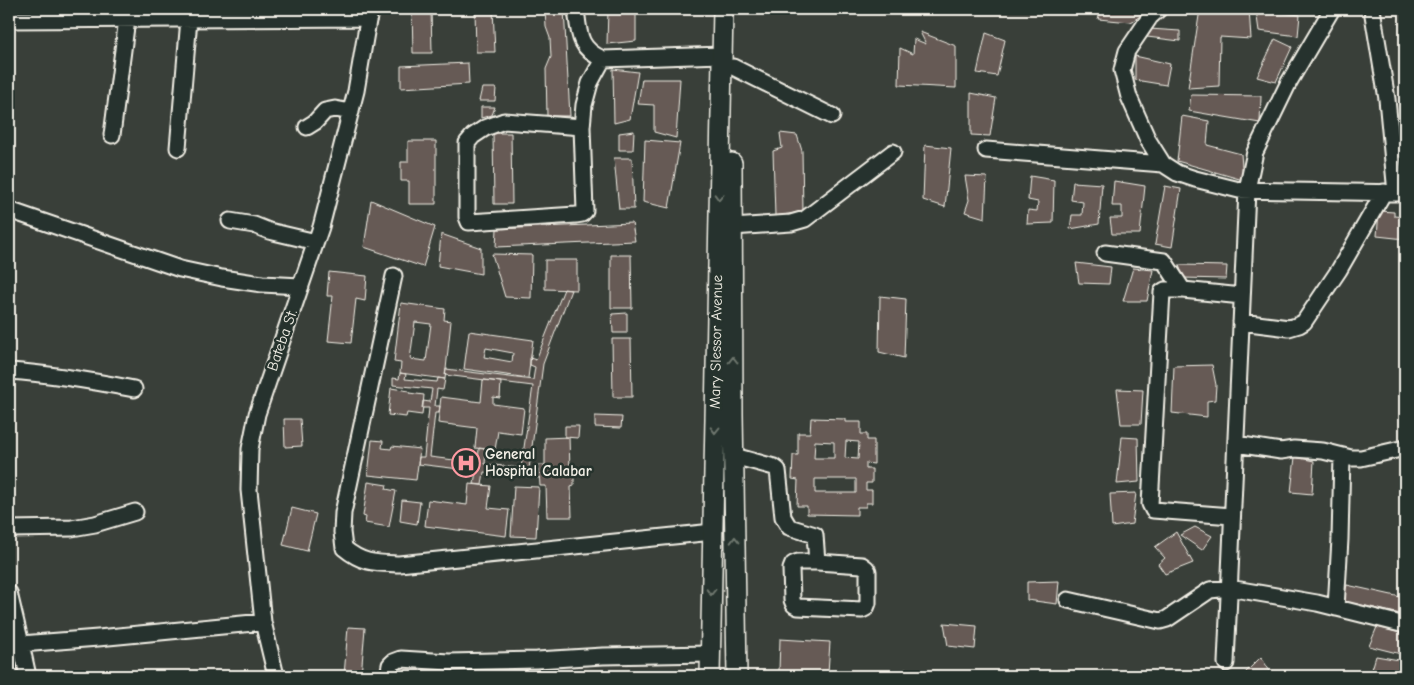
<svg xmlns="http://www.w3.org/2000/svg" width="1414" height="685" font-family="'Comic Neue',sans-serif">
<rect width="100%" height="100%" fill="#393f39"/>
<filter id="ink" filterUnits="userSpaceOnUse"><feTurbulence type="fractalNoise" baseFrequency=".02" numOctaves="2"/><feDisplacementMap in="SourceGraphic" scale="10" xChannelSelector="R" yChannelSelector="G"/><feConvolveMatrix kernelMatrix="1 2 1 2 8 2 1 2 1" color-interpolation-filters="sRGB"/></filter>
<g filter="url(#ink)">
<path fill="#665a55" stroke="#f4f1e8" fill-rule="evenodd" d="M412,9H431L432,53H413Z
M475,9H493L495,52H476Z
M545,9H564L570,116H547L546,69L551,57L550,38L546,27Z
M608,9H636V41L607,44Z
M873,9H919L918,13L873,10Z
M1101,9H1146L1145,13L1131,22L1098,19Z
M1200,9H1249L1251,39L1220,37L1219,86L1188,88Z
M1256,10L1300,15L1298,36L1259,31Z
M1149,29L1180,31V41L1147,37Z
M920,32L956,46V88L899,85L900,48L913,54L914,39L926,44Z
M986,33L1005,40L997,76L977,73Z
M1275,39L1292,47L1276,82L1257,77Z
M1135,56L1170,64L1166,85L1135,80Z
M468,63L469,84L401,88V66Z
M613,69L638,72L630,119L614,123Z
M642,79H680L676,138L654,132V105L638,104Z
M482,88H496L495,101H479Z
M971,93L996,98L990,136L971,135Z
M1191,95L1261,96L1260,123L1189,111Z
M481,107H495L492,115L481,118Z
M1182,116L1209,121L1207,145L1241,154L1243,180L1177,161Z
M634,131L633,150H619V133Z
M493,133H511L512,204H494Z
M780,133L797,135L802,151L803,212L775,216L773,151L782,148Z
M645,140L680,143L669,208L643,202Z
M408,141H436V204H409V181H401V162H408Z
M925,145L951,148L945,207L923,200Z
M614,158H632L634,209H619Z
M965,176L987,177L985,218L965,212L969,200Z
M1030,176L1054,180L1053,223L1027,224L1028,210L1037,211L1038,202L1028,200Z
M1114,181L1145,186L1140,234H1112L1110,218H1122V206H1112Z
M1073,182L1102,184L1099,224L1070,229L1072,215H1082L1083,202L1071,200Z
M1165,186L1181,189L1172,247L1155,244Z
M371,200L435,227L423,267L364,247Z
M1379,211L1394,212V216L1405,217V239L1377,236Z
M632,223L635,241L496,247L497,229Z
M441,234L481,248V274L438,266Z
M492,254L532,255L531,298L505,297Z
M611,255H631L632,308H611Z
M545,260H577V290L545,289Z
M1076,263L1111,267L1109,284L1079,283Z
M1179,265L1227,266L1226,279L1183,278Z
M1133,268L1153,270L1147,301H1123Z
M329,272L367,276L365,301L356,299L351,343L328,341L333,296H327Z
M564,289L571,290L543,364L529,469L539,471L540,478L484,472L482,485L474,484L476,471L418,464L419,457H424L429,408H422L423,401L430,402L432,389L393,385V378L399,379L400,373L406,374L405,379L437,382L438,378L445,379L443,390L437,389L435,406H440L439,413H435L430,457L478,463L479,448L486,449L485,464L521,468L533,386L445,375L446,369L533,380L535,367L530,365V358L536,360Z
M880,296L906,299L904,358L879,352Z
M401,303L445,309L444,320L451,321L445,379L400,373L401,363L394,362ZM415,322L431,324L426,361L410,359Z
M627,313V333H613L612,314Z
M469,331L533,340L528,378L464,369ZM486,348L513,353L512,362L484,357Z
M612,339H631L632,397H613Z
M1212,365L1216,385L1215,400L1207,401V417L1172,413L1174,366Z
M483,380L501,382L500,398L493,397V404L524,408L521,434L498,431L495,450L475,448L477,428L438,423L441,397L481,402Z
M391,388L409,391V393L424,395L422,415L407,413L406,417L388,415Z
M1117,389L1143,390L1141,424H1121Z
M595,416L622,417L621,428L595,427Z
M811,418L845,419V422H861V434H867V440H874V464L866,463V469H872V483H866V490H872V503H866V507H857V515L807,514V506H797L798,480L792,479L793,455H798V433H810ZM815,441L834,442V458H814ZM846,441L859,442L858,459L845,458ZM815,479H856V493H815Z
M284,419H300L302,446L285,447Z
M565,426H579L578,438L565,437Z
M569,437L570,471L574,470V486L571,487L572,517H547L546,486H540L539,471V465H545V438Z
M1122,437L1138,438L1139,482L1117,484Z
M372,440L383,441L382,448L391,449L392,446L420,449L416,480L368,475Z
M1295,457L1314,461L1312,494L1291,492Z
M368,482L387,485L386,489L396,491L389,527L365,523L366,517L363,516Z
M469,484L491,486L488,508L509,510L506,536L425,526L428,500L467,505Z
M514,486L539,487L536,537L511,536Z
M1136,493L1132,524L1112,527L1110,494Z
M402,500L420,502L417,524L400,521Z
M292,508L316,514L307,551L283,545Z
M1195,527L1212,536L1202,550L1180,535Z
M1176,532L1193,563L1165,574L1158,564L1165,558L1155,547Z
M1059,581L1057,604L1027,600V582Z
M1347,585L1405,598V615L1343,601Z
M944,623L977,626L975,649L948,646Z
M348,627L365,628L361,676H344Z
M1377,627L1405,634V655L1369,646Z
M780,639L830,642L828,673L779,671Z
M1376,656L1405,661V676H1370Z
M1261,657L1271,673L1268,676H1242Z
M905,669L1007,676H904Z"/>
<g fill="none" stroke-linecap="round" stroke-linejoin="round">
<defs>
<path id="minor" d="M576,9C579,32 578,49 603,59L722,55
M1159,9L1150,17L1127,51L1122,70L1129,97L1148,140L1163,164L1177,173L1195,179L1239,190L1405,193
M1372,9L1387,99L1396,193
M9,20L369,18
M733,67L832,116
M307,127L315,122L325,111L335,109L351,112
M582,127L504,121L485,128L473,136L467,143V217L469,222L576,215L582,214L585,211L582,127L584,105L590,83L603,59
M112,135L127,19
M178,148L189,19
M986,150L1163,164
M9,210L180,269L222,278L262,284L301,286
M230,221L254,225L269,231L316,242
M732,227L791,223L805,219L893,152
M1105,253L1164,261L1183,290L1242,296
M394,276L343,513L342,532L344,548C363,564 376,563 399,564L713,532
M1183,290H1165L1162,292L1150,504L1153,510L1232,516
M1241,322L1289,328L1299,325L1304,322L1339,270L1384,192
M9,371C51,374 93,381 134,389
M1236,444L1281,451L1294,449L1323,451L1351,458H1361L1405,448
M734,456L774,467L778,470L783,517L789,527L815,535L817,562L862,565L866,568L868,571V603L866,608L862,610L798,607L794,605L792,600L791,569L793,564L798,562H817
M9,529L72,528L95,524L135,512
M9,593L21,644L28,676
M1068,600L1160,621L1167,619L1210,590L1229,588L1317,603L1405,625
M1336,608L1340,539L1342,456
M21,644L98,638L263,622
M1226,663L1247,190L1255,152L1289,82L1332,9
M276,676L263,622L249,490L250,449L257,414L321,227L356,91L370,9
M388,676L390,665L393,662L401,659L449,662L537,660L603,656L710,654"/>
<path id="major" d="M732,163L733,414L737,676
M710,676L723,9"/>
</defs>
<use href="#minor" stroke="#f4f1e8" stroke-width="19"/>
<use href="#major" stroke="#f4f1e8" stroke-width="22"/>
<use href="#minor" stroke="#26332d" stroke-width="15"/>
<use href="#major" stroke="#26332d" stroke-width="19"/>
</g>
<defs><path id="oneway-chevron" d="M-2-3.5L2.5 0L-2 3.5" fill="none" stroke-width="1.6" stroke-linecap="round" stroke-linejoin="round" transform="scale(1.25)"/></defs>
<g stroke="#6e766e">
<use href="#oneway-chevron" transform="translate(719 197) rotate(91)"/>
<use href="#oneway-chevron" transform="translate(733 360) rotate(-90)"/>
<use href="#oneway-chevron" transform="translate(715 430) rotate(91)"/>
<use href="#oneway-chevron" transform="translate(735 540) rotate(-91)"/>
<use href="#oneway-chevron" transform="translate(711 592) rotate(91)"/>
</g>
</g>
<defs>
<symbol id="hospital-ring" viewBox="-11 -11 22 22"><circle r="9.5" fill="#26332d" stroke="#ff9aa2" stroke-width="1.5"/><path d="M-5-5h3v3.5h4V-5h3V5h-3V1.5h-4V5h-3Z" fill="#ff9aa2"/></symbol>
</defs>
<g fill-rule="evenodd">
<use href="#hospital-ring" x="450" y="447" width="32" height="32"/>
</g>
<g text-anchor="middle" stroke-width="5" stroke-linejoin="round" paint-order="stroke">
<g font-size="15" fill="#f4f1e8" stroke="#26332d">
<text transform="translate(282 340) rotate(-71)" y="5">Bateba St.</text>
<text transform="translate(716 342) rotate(-89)" y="5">Mary Slessor Avenue</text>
</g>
<g font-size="15" font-weight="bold" fill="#f4f1e8" stroke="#26332d" text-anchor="start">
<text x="485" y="459">General<tspan x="485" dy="17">Hospital Calabar</tspan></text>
</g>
</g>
<rect width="1414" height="685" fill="none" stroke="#26332d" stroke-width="30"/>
<rect x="15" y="15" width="1384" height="655" fill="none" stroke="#f4f1e8" stroke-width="2" filter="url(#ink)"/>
</svg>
